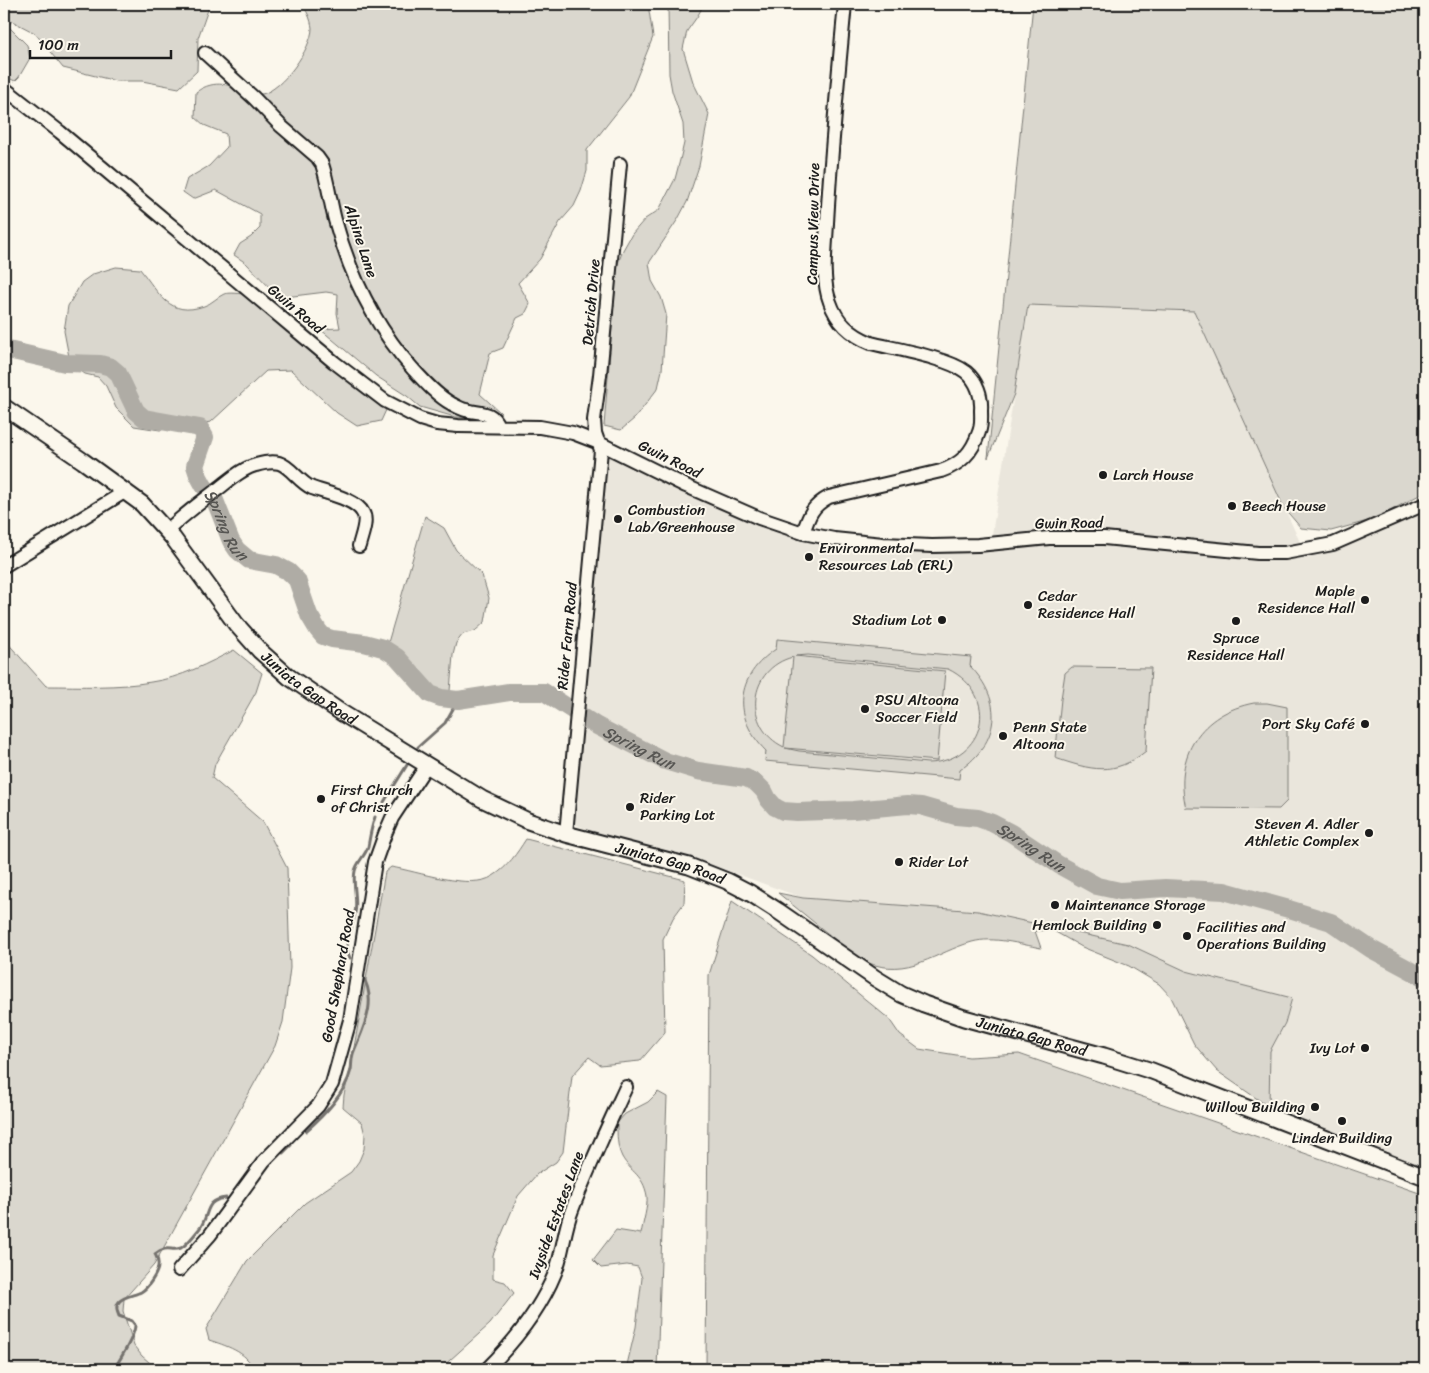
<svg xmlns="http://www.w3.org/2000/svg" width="1429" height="1373" font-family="Sriracha,sans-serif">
<rect width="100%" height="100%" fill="#fbf7ec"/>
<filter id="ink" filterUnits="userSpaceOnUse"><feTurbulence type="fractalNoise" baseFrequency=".02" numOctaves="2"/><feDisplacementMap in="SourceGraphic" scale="10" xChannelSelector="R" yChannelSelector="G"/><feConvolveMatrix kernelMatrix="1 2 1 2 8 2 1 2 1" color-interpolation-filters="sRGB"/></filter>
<g filter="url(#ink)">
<path fill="#eae6dc" d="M1028,305L1194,311L1305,553L1425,509V1169L1269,1107L1270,1051L1285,1023L1292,998L1186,971L1128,944L978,911L803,898L712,865L585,829L575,824L573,817L606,455L612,454L805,537L990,547Z"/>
<path fill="#dad7ce" stroke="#7b7a75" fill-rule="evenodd" d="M4,4H210L198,38L197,71L179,88L142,81H116L63,68L35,33L12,21L8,26L27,45L30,58L19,77L15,81L4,76Z
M301,4H648L653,37L629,97L587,150V171L581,191L574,206L560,222L540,259L518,283L530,304L525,314L517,318L503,348L490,353L480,394L501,413L475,418L455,417L420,407L407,396L376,376L320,329L340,328L337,313L338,294L326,292L285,297L273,291L246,263L234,255L240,244L251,237L260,228V214L216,190L193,199L183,192L187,179L209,166L227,147L226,134L204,125L195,117L196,92C216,78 229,86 251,91C254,92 259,94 262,94C282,90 312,48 312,28C311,19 307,10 301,4Z
M668,4H704L697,17L687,31L683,49L693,82L709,114L699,166L687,202L678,219L649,263L652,281L661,297L666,314L662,370L658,388L635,418L621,430L604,426L617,266L623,250L632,234L645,219L659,210L675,179L680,160L684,143L683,124L672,91L669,74Z
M1033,4H1425V485L1423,493L1375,519L1331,531L1301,528L1284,508L1194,311L1028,305L1014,394L988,458Z
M116,267L140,269C159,293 169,318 204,306C211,304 217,297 224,294C230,292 240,294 247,294L386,410L381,421L357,426L337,413L291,370L266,371L211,422L160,430L134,426L116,408L106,386L98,377L85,374L75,367L69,357L64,331L68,306L82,282L93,274Z
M425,516L444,528L456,550L482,575L489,598L485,622L475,631L463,634L456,643L453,655L450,691L437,695C416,681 398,669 387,646Z
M4,639L46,686C81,686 117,688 151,682C180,678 209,663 234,650L262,673L256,692L215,764L212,778L263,822L287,868L290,968L283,1022L275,1046L154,1265L124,1299L123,1311L134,1346L142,1356L157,1369H4Z
M777,639L971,657L970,666C1004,701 1000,742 960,770L959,779L765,761L766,751C732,717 735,676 776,649ZM808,655L948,669C1001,695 986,761 928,763L799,751L785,748L937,761L945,671L795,656ZM793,657L784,747C742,727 748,668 793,657Z
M1072,667L1151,668L1146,751C1114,777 1091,770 1055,758L1061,699L1065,673Z
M1254,703H1267L1287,707V801L1279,809L1186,808C1173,755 1201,713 1254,703Z
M526,839L685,880L684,903L673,918L663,939L665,1032L640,1061L600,1065L589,1057L572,1076L563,1152L556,1162L537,1174L518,1196L493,1255V1279L505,1282L514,1293L490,1324L440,1369H253C248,1352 224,1345 209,1340L206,1329L247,1261L305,1203L351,1172L359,1161L364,1149L365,1135L362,1123L343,1107L344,1095L350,1070L385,872L391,867C417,871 471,891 493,876C508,867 517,853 526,839Z
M778,893L803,898L978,911L1128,944L1186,971L1292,998L1285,1023L1270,1051L1269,1107L1217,1071L1205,1057L1194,1044L1171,997L1159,984L1129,966L1082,947L1052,930L1035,931L1041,948C1019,944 994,936 972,942C936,952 908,979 866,962C853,956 842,945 832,937C814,922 796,908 778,893Z
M732,901L812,955L889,1019L900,1035L919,1049L969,1057L1019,1054L1425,1195V1369H706L709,975Z
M658,1092L667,1097L657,1369H626L636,1327L642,1278L638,1267L627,1265L601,1268L593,1260L616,1230L641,1234C643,1222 648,1207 647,1196C643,1174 631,1173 622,1157C617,1147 617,1135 617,1123L625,1114L648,1102Z"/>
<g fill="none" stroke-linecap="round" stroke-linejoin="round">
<path stroke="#74726e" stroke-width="3" d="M418,747L445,723L458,700
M384,802L407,765
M350,958C342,945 353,926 355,913C358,899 352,883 355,871C357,862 365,856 368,847C370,836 371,828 375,817
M306,1131C324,1115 345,1094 351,1070C352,1064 351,1058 354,1051C364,1026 378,1001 362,975
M283,1153L291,1145
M114,1369C120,1359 135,1337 135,1325L132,1321L119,1316C110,1297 131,1297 141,1292C148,1288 158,1273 158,1266C159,1261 157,1258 155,1254C168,1244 171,1252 181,1248C187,1245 195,1234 200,1228C210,1214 204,1200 226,1198"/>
<path stroke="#afaca5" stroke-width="18" id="s1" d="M4,349L65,363L100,364L111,367L118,373L136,411L144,418L200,428L205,437L195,466L198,475L204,486L214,498L231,541L237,550L249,560L276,565L289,572L297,580L309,615L318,630L323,636L332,639L364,643L383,648L397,657L430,694L441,698L458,700L509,692H544L597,726L665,761L698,771L746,778L756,783L764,791L768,799L775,807L783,811L797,812L853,810L908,805L921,806L956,816L978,818L992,823L1011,833L1059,865L1097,886L1120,891L1165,888L1224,891L1289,909L1331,922L1371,949L1425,978"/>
<defs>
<path id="minor" d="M205,53L254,98L281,126L317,157L322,164C328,182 330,201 335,220C350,275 374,325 412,368C423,380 437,396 452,404C456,406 461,409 466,410C479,414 492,410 498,426
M4,88L60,132L334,362L385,401L420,419L437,424L458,426L540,427L573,433L599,443L686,486L759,518L803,533L834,539L883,544L932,546L978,545L1049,538H1104L1258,553H1285L1333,544L1425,504
M167,531C183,515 200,503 218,489C229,481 242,468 256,465C263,463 271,461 279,463C290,466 299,482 312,488C326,493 356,499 363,513C368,521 361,537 359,546
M803,533C809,515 812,506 829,497L941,471C961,464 972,453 979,432C982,425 981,417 981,410C982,396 977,381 966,372C948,358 895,349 871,343C851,335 837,323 830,302C821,278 826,248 827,223C831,150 838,77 845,4
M4,566L126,491
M566,834L601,450L595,433L594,420L600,375L620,164
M179,1270L210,1235L264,1161L318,1106L332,1084L350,1020L375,862L385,834L392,818L427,765
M487,1369C515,1341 540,1310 555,1273C563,1253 564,1230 572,1210C588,1168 607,1128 626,1087"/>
<g id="major">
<path id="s2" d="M4,407L83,461L142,504L173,538L236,624L260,651L289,677L342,713L482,799L528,821L566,834L689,866L727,881L750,893L778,911L875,978L901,994L924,1004L964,1018L1104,1056L1152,1071L1425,1177"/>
</g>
</defs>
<use href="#minor" stroke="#1c1c1c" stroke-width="16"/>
<use href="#major" stroke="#1c1c1c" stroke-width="19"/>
<use href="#minor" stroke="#fbf7ec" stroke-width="12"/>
<use href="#major" stroke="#fbf7ec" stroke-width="15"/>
</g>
</g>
<g fill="#1c1c1c" stroke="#fbf7ec" stroke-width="2">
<circle cx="1103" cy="475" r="5"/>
<circle cx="1232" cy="506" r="5"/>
<circle cx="618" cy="519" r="5"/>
<circle cx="809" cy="557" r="5"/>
<circle cx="1365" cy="600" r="5"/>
<circle cx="1028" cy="605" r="5"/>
<circle cx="942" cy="620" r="5"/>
<circle cx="1236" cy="621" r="5"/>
<circle cx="865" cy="709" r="5"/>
<circle cx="1365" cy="724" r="5"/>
<circle cx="1003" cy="736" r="5"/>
<circle cx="321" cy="799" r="5"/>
<circle cx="630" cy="807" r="5"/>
<circle cx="1369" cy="833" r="5"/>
<circle cx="899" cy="862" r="5"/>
<circle cx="1055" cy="905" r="5"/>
<circle cx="1157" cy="925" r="5"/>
<circle cx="1187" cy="936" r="5"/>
<circle cx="1365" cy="1048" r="5"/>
<circle cx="1315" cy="1107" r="5"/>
<circle cx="1342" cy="1121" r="5"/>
</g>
<g text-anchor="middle" stroke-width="4" stroke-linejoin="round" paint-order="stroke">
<g font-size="15" fill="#1c1c1c" stroke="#fbf7ec">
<text transform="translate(813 224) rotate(-89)" y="5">Campus View Drive</text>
<text transform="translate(361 241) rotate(72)" y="5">Alpine Lane</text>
<text transform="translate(591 302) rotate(-85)" y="5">Detrich Drive</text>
<text transform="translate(296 309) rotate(40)" y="5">Gwin Road</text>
<text transform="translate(670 459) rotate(26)" y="5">Gwin Road</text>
<text transform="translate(1069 523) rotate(-1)" y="5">Gwin Road</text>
<text transform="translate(567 636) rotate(-85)" y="5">Rider Farm Road</text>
<text dy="5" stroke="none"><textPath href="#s2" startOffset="419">Juniata Gap Road</textPath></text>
<text dy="5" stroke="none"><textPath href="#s2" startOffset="824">Juniata Gap Road</textPath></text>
<text transform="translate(338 976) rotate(-80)" y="5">Good Shephard Road</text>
<text dy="5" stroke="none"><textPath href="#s2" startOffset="1229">Juniata Gap Road</textPath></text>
<text transform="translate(556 1215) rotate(-70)" y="5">Ivyside Estates Lane</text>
</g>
<g font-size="15" fill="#1c1c1c" stroke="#fbf7ec" text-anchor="start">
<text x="1113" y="480">Larch House</text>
<text x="1242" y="511">Beech House</text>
<text x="628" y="515">Combustion<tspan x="628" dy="17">Lab/Greenhouse</tspan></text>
<text x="819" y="553">Environmental<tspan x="819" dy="17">Resources Lab (ERL)</tspan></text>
<text x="1355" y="596" text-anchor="end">Maple<tspan x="1355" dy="17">Residence Hall</tspan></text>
<text x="1038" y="601">Cedar<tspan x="1038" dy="17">Residence Hall</tspan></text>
<text x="932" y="625" text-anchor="end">Stadium Lot</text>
<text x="1236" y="643" text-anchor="middle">Spruce<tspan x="1236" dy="17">Residence Hall</tspan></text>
<text x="875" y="705">PSU Altoona<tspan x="875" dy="17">Soccer Field</tspan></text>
<text x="1355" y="729" text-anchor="end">Port Sky Café</text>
<text x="1013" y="732">Penn State<tspan x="1013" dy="17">Altoona</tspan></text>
<text x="331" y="795">First Church<tspan x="331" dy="17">of Christ</tspan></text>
<text x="640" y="803">Rider<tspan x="640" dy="17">Parking Lot</tspan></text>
<text x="1359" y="829" text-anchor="end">Steven A. Adler<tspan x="1359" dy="17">Athletic Complex</tspan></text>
<text x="909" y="867">Rider Lot</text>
<text x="1065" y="910">Maintenance Storage</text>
<text x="1147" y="930" text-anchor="end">Hemlock Building</text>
<text x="1197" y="932">Facilities and<tspan x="1197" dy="17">Operations Building</tspan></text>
<text x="1355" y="1053" text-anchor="end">Ivy Lot</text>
<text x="1305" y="1112" text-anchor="end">Willow Building</text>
<text x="1342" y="1143" text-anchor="middle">Linden Building</text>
</g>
<g font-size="16" font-style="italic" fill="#575653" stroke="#fbf7ec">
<text dy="6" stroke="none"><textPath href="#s1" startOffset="336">Spring Run</textPath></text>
<text dy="6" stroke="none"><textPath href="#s1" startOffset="848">Spring Run</textPath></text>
<text dy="6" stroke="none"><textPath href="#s1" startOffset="1269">Spring Run</textPath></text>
</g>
</g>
<rect width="1429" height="1373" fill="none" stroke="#fbf7ec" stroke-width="20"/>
<rect x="10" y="10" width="1409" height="1353" fill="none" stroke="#1c1c1c" stroke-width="2" filter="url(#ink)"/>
<path d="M30 50v8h141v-8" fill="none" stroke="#1c1c1c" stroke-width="2.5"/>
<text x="38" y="50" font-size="15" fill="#1c1c1c" stroke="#fbf7ec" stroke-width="4" paint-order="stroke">100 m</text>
</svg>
